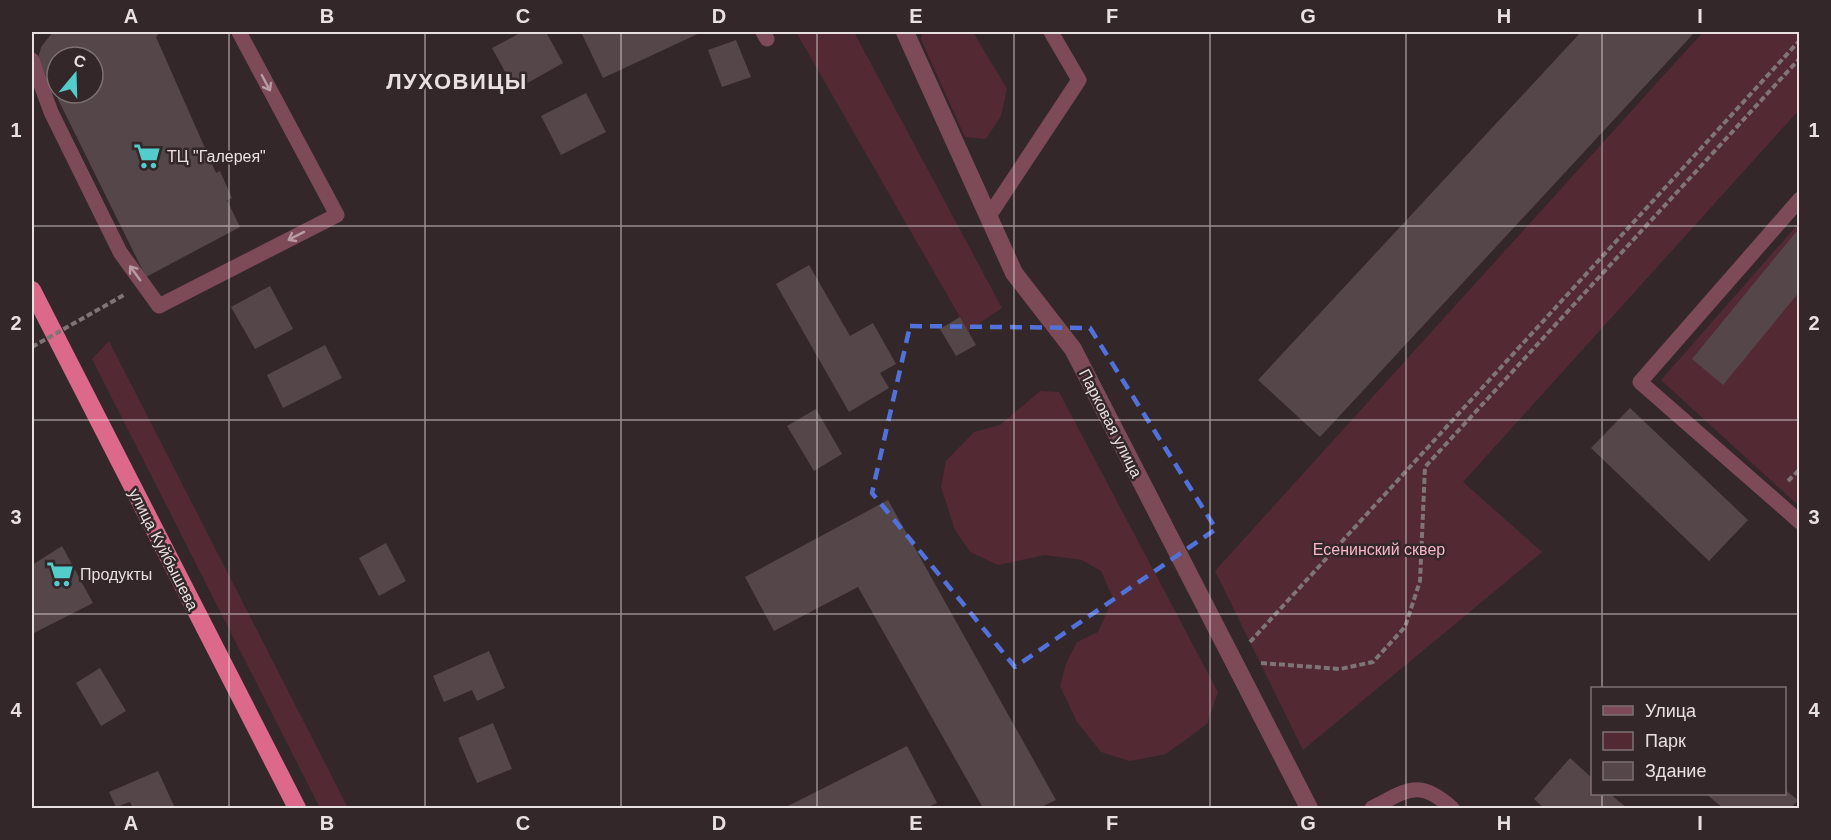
<svg xmlns="http://www.w3.org/2000/svg" width="1831" height="840" font-family="Helvetica,sans-serif">
<rect width="100%" height="100%" fill="#34272a"/>
<path fill="#532934" d="M796,32H854L1002,308L968,331Z
M922,32H973L1007,89L1001,116L986,139L965,137L921,39Z
M1703,32H1799V110L1463,482L1542,552L1303,750L1215,571Z
M1799,223V506L1661,380Z
M109,341L348,808H320L92,359Z
M1040,391L1059,392L1218,692L1207,724L1166,754L1130,761L1101,752L1077,722L1060,686L1066,664L1077,642L1098,632L1113,598L1101,571L1082,560L1045,555L998,565L970,552L955,530L941,487L946,461L974,432L1000,425Z"/>
<path fill="#554649" fill-rule="evenodd" d="M53,32H160L156,37L216,173L220,171L232,198L227,200L240,227L146,277L38,59L41,47ZM57,57H93V93H57Z
M522,32H546L563,63L515,90L492,48Z
M581,32H702L603,78Z
M1581,32H1695L1320,437L1258,380Z
M736,40L751,77L722,87L708,50Z
M586,93L606,132L561,155L541,116Z
M1796,232L1800,235V291L1723,385L1692,359Z
M809,265L850,336L873,323L896,364L880,373L889,388L849,412L776,284Z
M270,286L293,329L255,349L231,307Z
M960,317L976,345L956,356L940,329Z
M325,345L342,378L283,408L267,375Z
M1630,408L1748,520L1709,561L1591,448Z
M816,409L842,454L814,471L787,426Z
M888,500L1056,800L1039,808H983L858,587L774,631L745,577Z
M386,543L406,581L379,596L359,558Z
M62,546L93,603L32,634V565Z
M489,651L505,688L477,701L472,690L444,702L433,676Z
M100,668L126,711L101,726L76,683Z
M493,723L512,769L477,783L458,738Z
M907,746L937,803L926,808H784Z
M1570,758L1592,778V794H1610L1627,808H1544L1534,799Z
M158,771L175,808H133L130,802L116,807L109,792Z
M1784,789L1798,800L1791,808H1723L1706,794H1784Z"/>
<g fill="none" stroke-linecap="round" stroke-linejoin="round">
<path stroke="#7f7476" stroke-width="4" stroke-dasharray="6 3" stroke-linecap="butt" d="M1788,481L1800,469
M1250,642L1800,40
M1261,663L1340,669L1373,662L1405,627L1420,581L1425,467L1800,58"/>
<path stroke="#7d4a57" stroke-width="15" d="M763,32L767,39
M32,60L51,112L120,252L159,306L337,215L239,32
M1800,199L1640,382L1800,522
M989,216L1079,80L1051,32
M1372,808C1408,790 1418,778 1452,808"/>
<path stroke="#7d4a57" stroke-width="18" d="M905,32L1014,273L1073,349L1309,808"/>
<path stroke="#dc688a" stroke-width="18" d="M32,290L297,808"/>
<path stroke="#7f7476" stroke-width="4" stroke-dasharray="6 3" stroke-linecap="butt" d="M32,347L124,295"/>
</g>
<defs><path id="oneway-shaft" d="M-6 0H5M1.5-3L5.5 0L1.5 3" fill="none" stroke-width="1.6" stroke-linecap="round" stroke-linejoin="round" transform="scale(1.5)"/></defs>
<g stroke="#b89ca3">
<use href="#oneway-shaft" transform="translate(266 83) rotate(62)"/>
<use href="#oneway-shaft" transform="translate(296 236) rotate(153)"/>
<use href="#oneway-shaft" transform="translate(135 273) rotate(-126)"/>
</g>
<path fill="none" stroke="#5072da" stroke-width="4.5" stroke-dasharray="12 8" stroke-linejoin="round" d="M910,326L1090,328L1216,529L1015,667L872,493Z"/>
<path fill="none" stroke="#e9e0e1" stroke-width="1.5" stroke-opacity="0.55" d="M229,32V808M425,32V808M621,32V808M817,32V808M1014,32V808M1210,32V808M1406,32V808M1602,32V688M32,226H1800M32,420H1800M32,614H1800M1602,794V808"/>
<defs>
<symbol id="supermarket-bare" viewBox="-9 -9 18 18"><path d="M-6-5.5h2.5l.6 2H6L4.5 2H-2.5L-4.4-4H-6ZM-1.5 3.2a1.3 1.3 0 1 0 .1 0ZM3 3.2a1.3 1.3 0 1 0 .1 0Z" fill="#52cdcc" stroke="#34272a" stroke-width="2.5" paint-order="stroke"/></symbol>
</defs>
<g fill-rule="evenodd">
<use href="#supermarket-bare" x="128" y="137" width="38" height="38"/>
<use href="#supermarket-bare" x="41" y="555" width="38" height="38"/>
</g>
<g text-anchor="middle" stroke-width="5" stroke-linejoin="round" paint-order="stroke">
<g font-size="16" fill="#e9e0e1" stroke="#34272a" text-anchor="start">
<text x="167" y="162">ТЦ "Галерея"</text>
<text x="80" y="580">Продукты</text>
</g>
<g font-size="16" fill="#e9e0e1" stroke="#34272a">
<text transform="translate(1111 423) rotate(63)" y="6">Парковая улица</text>
<text transform="translate(164 549) rotate(63)" y="6">улица Куйбышева</text>
</g>
<g font-size="16" fill="#f8b7c6" stroke="#34272a">
<text x="1379" y="555">Есенинский сквер</text>
</g>
<g font-size="22" font-weight="bold" letter-spacing="1.5" fill="#e9e0e1" stroke="#34272a">
<text x="457" y="89">ЛУХОВИЦЫ</text>
</g>
</g>
<rect width="1831" height="840" fill="none" stroke="#34272a" stroke-width="66"/>
<rect x="1591" y="687" width="195" height="108" fill="#34272a" stroke="#7c7173" stroke-width="1.5"/>
<rect x="1603" y="706" width="30" height="9" fill="#7d4a57" stroke="#7c7173" stroke-width="1.5"/>
<text x="1645" y="717" font-size="18" fill="#e9e0e1">Улица</text>
<rect x="1603" y="732" width="30" height="18" fill="#532934" stroke="#7c7173" stroke-width="1.5"/>
<text x="1645" y="747" font-size="18" fill="#e9e0e1">Парк</text>
<rect x="1603" y="762" width="30" height="18" fill="#554649" stroke="#7c7173" stroke-width="1.5"/>
<text x="1645" y="777" font-size="18" fill="#e9e0e1">Здание</text>
<g transform="translate(75 75) rotate(19)"><circle r="28" fill="#34272a" stroke="#7c7173" stroke-width="1.5"/>
<path d="M0-4.5L10 22L0 15L-10 22Z" fill="#52cdcc"/>
<text y="-9" font-size="16" font-weight="bold" text-anchor="middle" fill="#e9e0e1">С</text>
</g>
<rect x="33" y="33" width="1765" height="774" fill="none" stroke="#e9e0e1" stroke-width="2"/>
<g font-size="20" text-anchor="middle" font-weight="bold" fill="#e9e0e1">
<text x="131" y="23">A</text>
<text x="327" y="23">B</text>
<text x="523" y="23">C</text>
<text x="719" y="23">D</text>
<text x="916" y="23">E</text>
<text x="1112" y="23">F</text>
<text x="1308" y="23">G</text>
<text x="1504" y="23">H</text>
<text x="1700" y="23">I</text>
<text x="16" y="137">1</text>
<text x="1814" y="137">1</text>
<text x="16" y="330">2</text>
<text x="1814" y="330">2</text>
<text x="16" y="524">3</text>
<text x="1814" y="524">3</text>
<text x="16" y="717">4</text>
<text x="1814" y="717">4</text>
<text x="131" y="830">A</text>
<text x="327" y="830">B</text>
<text x="523" y="830">C</text>
<text x="719" y="830">D</text>
<text x="916" y="830">E</text>
<text x="1112" y="830">F</text>
<text x="1308" y="830">G</text>
<text x="1504" y="830">H</text>
<text x="1700" y="830">I</text>
</g>
</svg>
